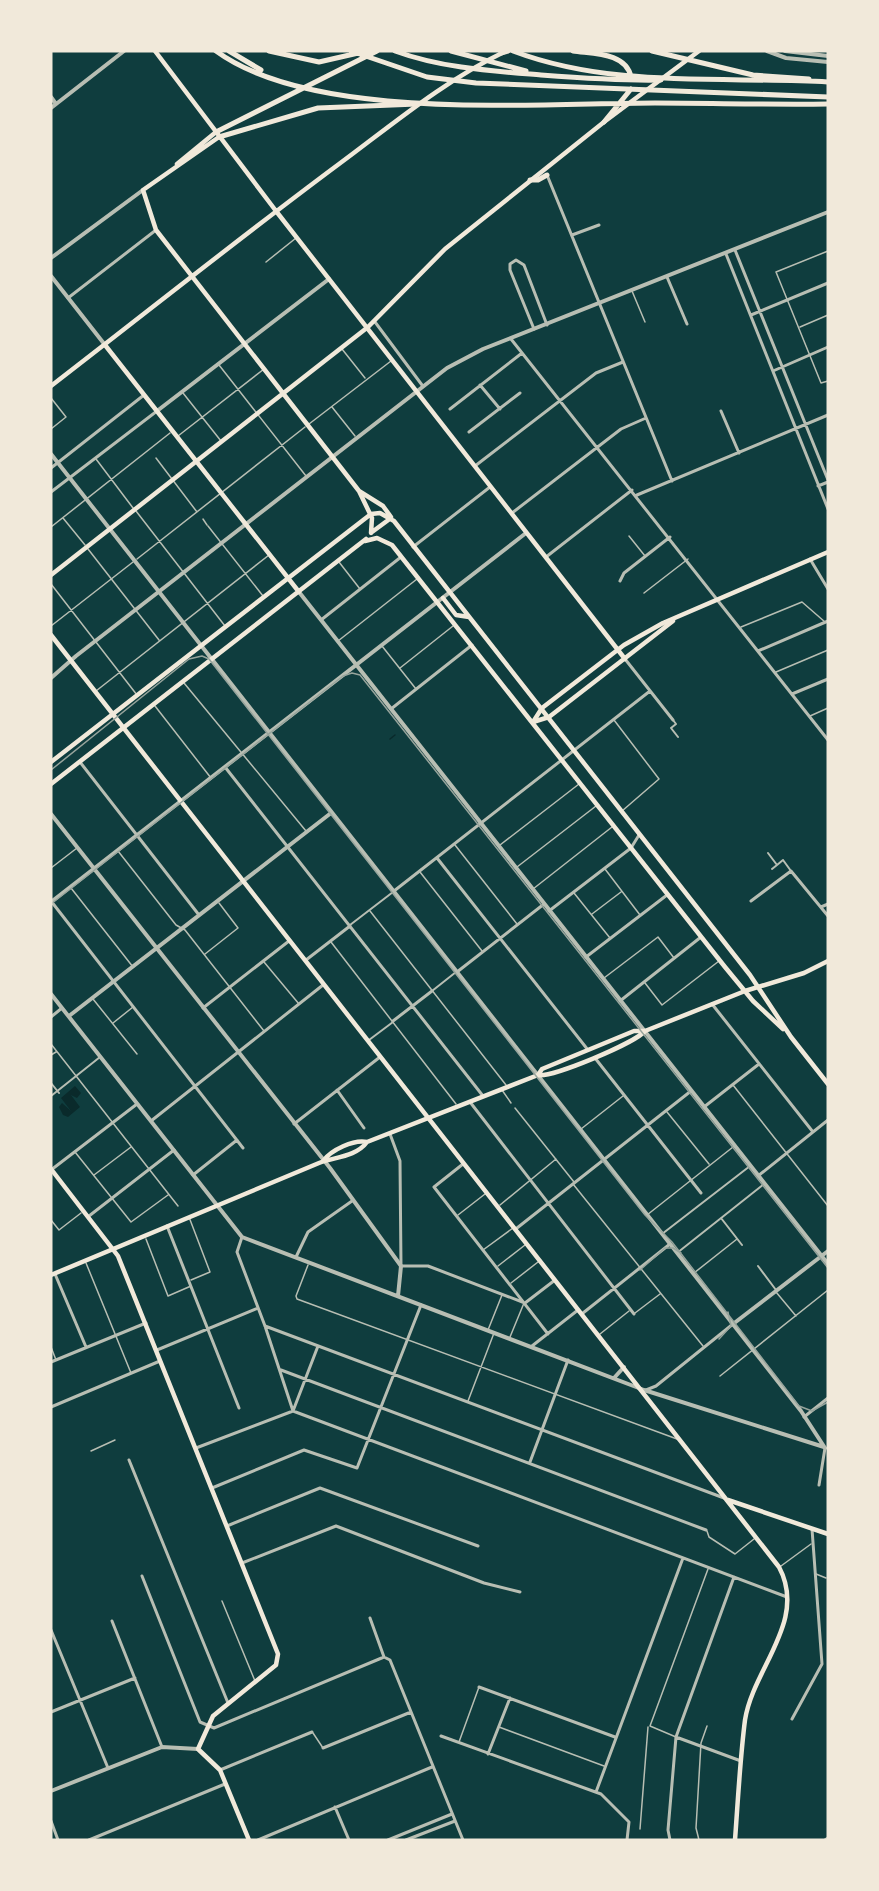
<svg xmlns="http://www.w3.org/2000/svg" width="879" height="1891" font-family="'DM Sans',sans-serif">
<rect width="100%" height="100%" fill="#0f3d3e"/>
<path fill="#0a2a2b" d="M75,1086L81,1093L77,1098L71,1095L80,1107L68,1117L63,1115L59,1107L62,1103L71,1111L61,1098Z"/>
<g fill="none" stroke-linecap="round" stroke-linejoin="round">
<path stroke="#0a2a2b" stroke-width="1.5" d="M390,739L395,735"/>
<path stroke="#b8beb3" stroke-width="1.5" d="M828,251L776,272L821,383L828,381
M266,262L296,238
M632,291L645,322
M800,327L828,315
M342,349L365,378
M219,365L306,476
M183,393L221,441
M51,398L66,417L51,429
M332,407L355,436
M309,424L391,361
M178,436L264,369
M156,458L197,512
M96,459L133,508
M136,511L225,626
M63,518L85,545
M203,519L207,525
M208,526L263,596
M51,527L170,433
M629,536L645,556
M88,549L159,640
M137,559L305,427
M339,562L360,589
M51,584L137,695
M644,593L688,559
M51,626L133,562
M741,627L802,602L825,622
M338,641L417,579
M382,646L416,689
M400,668L453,626
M776,672L828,650
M184,683L306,831
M96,691L269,555
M155,706L211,778
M810,716L828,708
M614,720L659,779L622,811
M455,845L517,924
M500,845L579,784
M118,851L176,925L185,930L264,1031
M517,867L596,806
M51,868L77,848
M605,869L640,915
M420,872L482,951
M71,888L133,967
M533,889L612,827
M574,893L610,938
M370,911L506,1085
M592,914L621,892
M331,942L456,1104
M205,954L238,928L219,903
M264,962L299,1004
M604,978L658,937L674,958
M645,983L662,1005L719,961
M93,999L137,1054
M113,1023L133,1007
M51,1044L178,1206
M51,1055L56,1052
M733,1085L828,1206
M502,1090L511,1103
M515,1108L574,1182
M667,1112L709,1164
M581,1129L623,1096
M75,1152L131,1222L168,1195
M94,1175L131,1147
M573,1184L703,1346
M500,1205L556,1159
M458,1215L485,1194
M647,1215L733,1147
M189,1217L210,1272L191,1280
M51,1220L59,1230L81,1213
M146,1239L168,1296L191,1286
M483,1250L513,1228
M86,1263L131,1373
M308,1265L296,1296L297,1299L677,1439
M498,1266L525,1245
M694,1273L737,1239
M511,1283L538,1262
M776,1292L796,1316
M635,1313L660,1294
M488,1330L502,1295
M600,1334L629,1311
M510,1337L524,1303
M51,1347L56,1360
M720,1376L828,1290
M468,1401L494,1333
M91,1451L115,1440
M707,1531L709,1537L735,1554L754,1539
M781,1566L811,1544
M816,1574L826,1578
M222,1601L255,1681
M499,1727L604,1766
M313,1733L323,1748
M676,1737L650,1726L708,1569
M459,1742L479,1687
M640,1829L648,1727
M699,1840L696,1828L701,1743L707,1726"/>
<path stroke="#b8beb3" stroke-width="2" d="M673,720L676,724L671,728L678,737
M768,853L777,865L783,860L791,871
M772,869L777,865
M350,925L393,892
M432,991L456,972
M369,1040L393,1022
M51,1083L59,1093
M51,1096L100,1057
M721,1218L742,1245
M662,1234L750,1166
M677,1253L764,1184
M758,1266L776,1290"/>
<path stroke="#b8beb3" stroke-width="3" d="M547,175L672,481
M572,235L599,225
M735,250L828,480
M726,254L828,509
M667,277L687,324
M68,298L156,230
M751,315L828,283
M375,322L422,385
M534,329L510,270V264L516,260L524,265L547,325
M511,339L828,740
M773,371L828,347
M480,385L500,409
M450,409L522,353
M721,411L739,453
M469,432L520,393
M475,466L596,373L623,362
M51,468L144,395
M818,486L828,482
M51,492L157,411
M637,495L828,415
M512,513L621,429L646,418
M413,547L490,487
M546,557L632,490
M810,559L828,589
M620,581L624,573L670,537
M321,620L401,557
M758,651L828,621
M625,659L673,720
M792,694L828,679
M391,709L472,645
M80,762L199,915
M225,767L483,1096
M437,858L588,1050
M394,891L650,691
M51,901L243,1148
M751,901L791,871L828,916
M821,907L828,904
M549,911L631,848L639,835
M586,957L667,895
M306,960L350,926
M457,972L544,904
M620,1001L701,937
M712,1004L813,1132
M203,1008L289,941
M51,1017L62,1008
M393,1021L432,991
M595,1058L701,1193
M337,1090L364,1128
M470,1102L634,1314
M704,1107L759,1064
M151,1121L323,985
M294,1124L380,1057
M390,1134L400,1161L401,1266H428L525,1303L555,1280
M463,1164L434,1187L548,1334
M51,1170L137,1104
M193,1175L237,1140
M758,1176L828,1120
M89,1216L174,1150
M167,1226L239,1408
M517,1228L691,1091
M242,1237L237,1252L265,1326L293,1411
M296,1257L308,1232L352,1201
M55,1274L86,1347
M583,1313L670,1244
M265,1326L724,1498
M532,1346L578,1310
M157,1350L258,1308
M51,1362L146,1323
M281,1370L706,1530
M646,1390L656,1386L733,1324
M51,1407L160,1361
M293,1411L318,1346
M804,1417L828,1398
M196,1448L293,1411L787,1597
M129,1460L228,1703
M530,1462L568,1360
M819,1485L825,1448
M212,1488L304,1450L357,1468L421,1305
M227,1526L320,1488L478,1546
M242,1563L336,1526L484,1583L520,1592
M142,1576L200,1722L214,1728L384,1657
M370,1618L384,1657L390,1660L463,1840
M112,1621L162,1747
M51,1630L108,1768
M479,1687L615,1737
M51,1712L135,1678
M792,1719L822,1664L812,1529
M441,1736L601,1794L629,1822L627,1840
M676,1737L741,1761
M323,1748L411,1712
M488,1754L510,1698
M220,1770L312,1732
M596,1792L683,1558
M335,1807L349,1840
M51,1821L58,1840
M89,1840L225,1784
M258,1840L432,1767
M388,1840L452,1814
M406,1840L455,1821
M670,1840L668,1830L676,1737L734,1577
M825,1840L828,1838"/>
<path stroke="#b8beb3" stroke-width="4" d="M767,51L786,58L828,62
M785,51L828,56
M51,97L56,104
M51,108L124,51
M51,258L143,190
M51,276L105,345
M157,411L329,279
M51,454L801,1411L825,1448
M299,592L828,1264
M51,678L76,656L447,368L483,349L828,212
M51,814L330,1168L401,1266L398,1296
M51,902L526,533
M51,994L242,1237L644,1390L824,1447
M69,1016L331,813
M733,1324L828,1251
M614,1378L624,1367
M51,1791L162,1747L198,1749"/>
<path stroke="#f1e9da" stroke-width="4.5" d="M276,211L625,659
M51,635L779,1567C808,1621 753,1668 745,1720C740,1759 738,1800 735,1840
M533,722L542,708L624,645L663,623L828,552
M533,722L549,717L673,621
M51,1169L118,1256L278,1654L276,1665L213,1716L198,1749L220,1770L249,1840
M728,1500L828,1534"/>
<path stroke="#f1e9da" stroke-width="4.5" d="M155,51L276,211
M219,137L143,190L156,230L359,491L372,518L371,533
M177,164L216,132
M105,345L299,592
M51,386C147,312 242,236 339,164C393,124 444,81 504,52
M359,491L383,506L391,517
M371,514L380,513L394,521L750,975L791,1037L828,1084
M372,532L391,518
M365,541L377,538L392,545L725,967L753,1001L783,1029
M51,575L368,327L445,249L604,122L699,51
M443,598L456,615L469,617
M51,762L371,514
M51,784L366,539
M538,1075L542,1069L634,1031H645L745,991L804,973L828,961
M323,1161C331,1150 354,1139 367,1142
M51,1275L319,1163C334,1157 356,1157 367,1142L538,1075C552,1078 635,1043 645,1031"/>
<path stroke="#f1e9da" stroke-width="5" d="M216,51C313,122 536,103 655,103C712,103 770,105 828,104
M229,51L261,70
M269,51L319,62L367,51
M351,51L427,77L476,83L828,97
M395,51C441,68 492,71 541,75C581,78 621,81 661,80
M451,51L526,71
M513,51C613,89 724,76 828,82
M573,51C592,54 626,52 631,77
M652,51L753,75L809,79
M501,53L508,51
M604,122L631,89
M216,132L377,51
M219,137L318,108L417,104
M530,180H538L547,175"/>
<path stroke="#97a49c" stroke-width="1.5" d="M51,770L189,659L202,656L209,659L645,1215L672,1242L799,1406L812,1411L828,1402
M51,904L343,676L352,673L360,675L828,1268
M640,1270L665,1248H673L681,1253
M719,1339L731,1326L728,1312"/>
</g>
<rect width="879" height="1891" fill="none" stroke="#f1e9da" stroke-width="105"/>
</svg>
